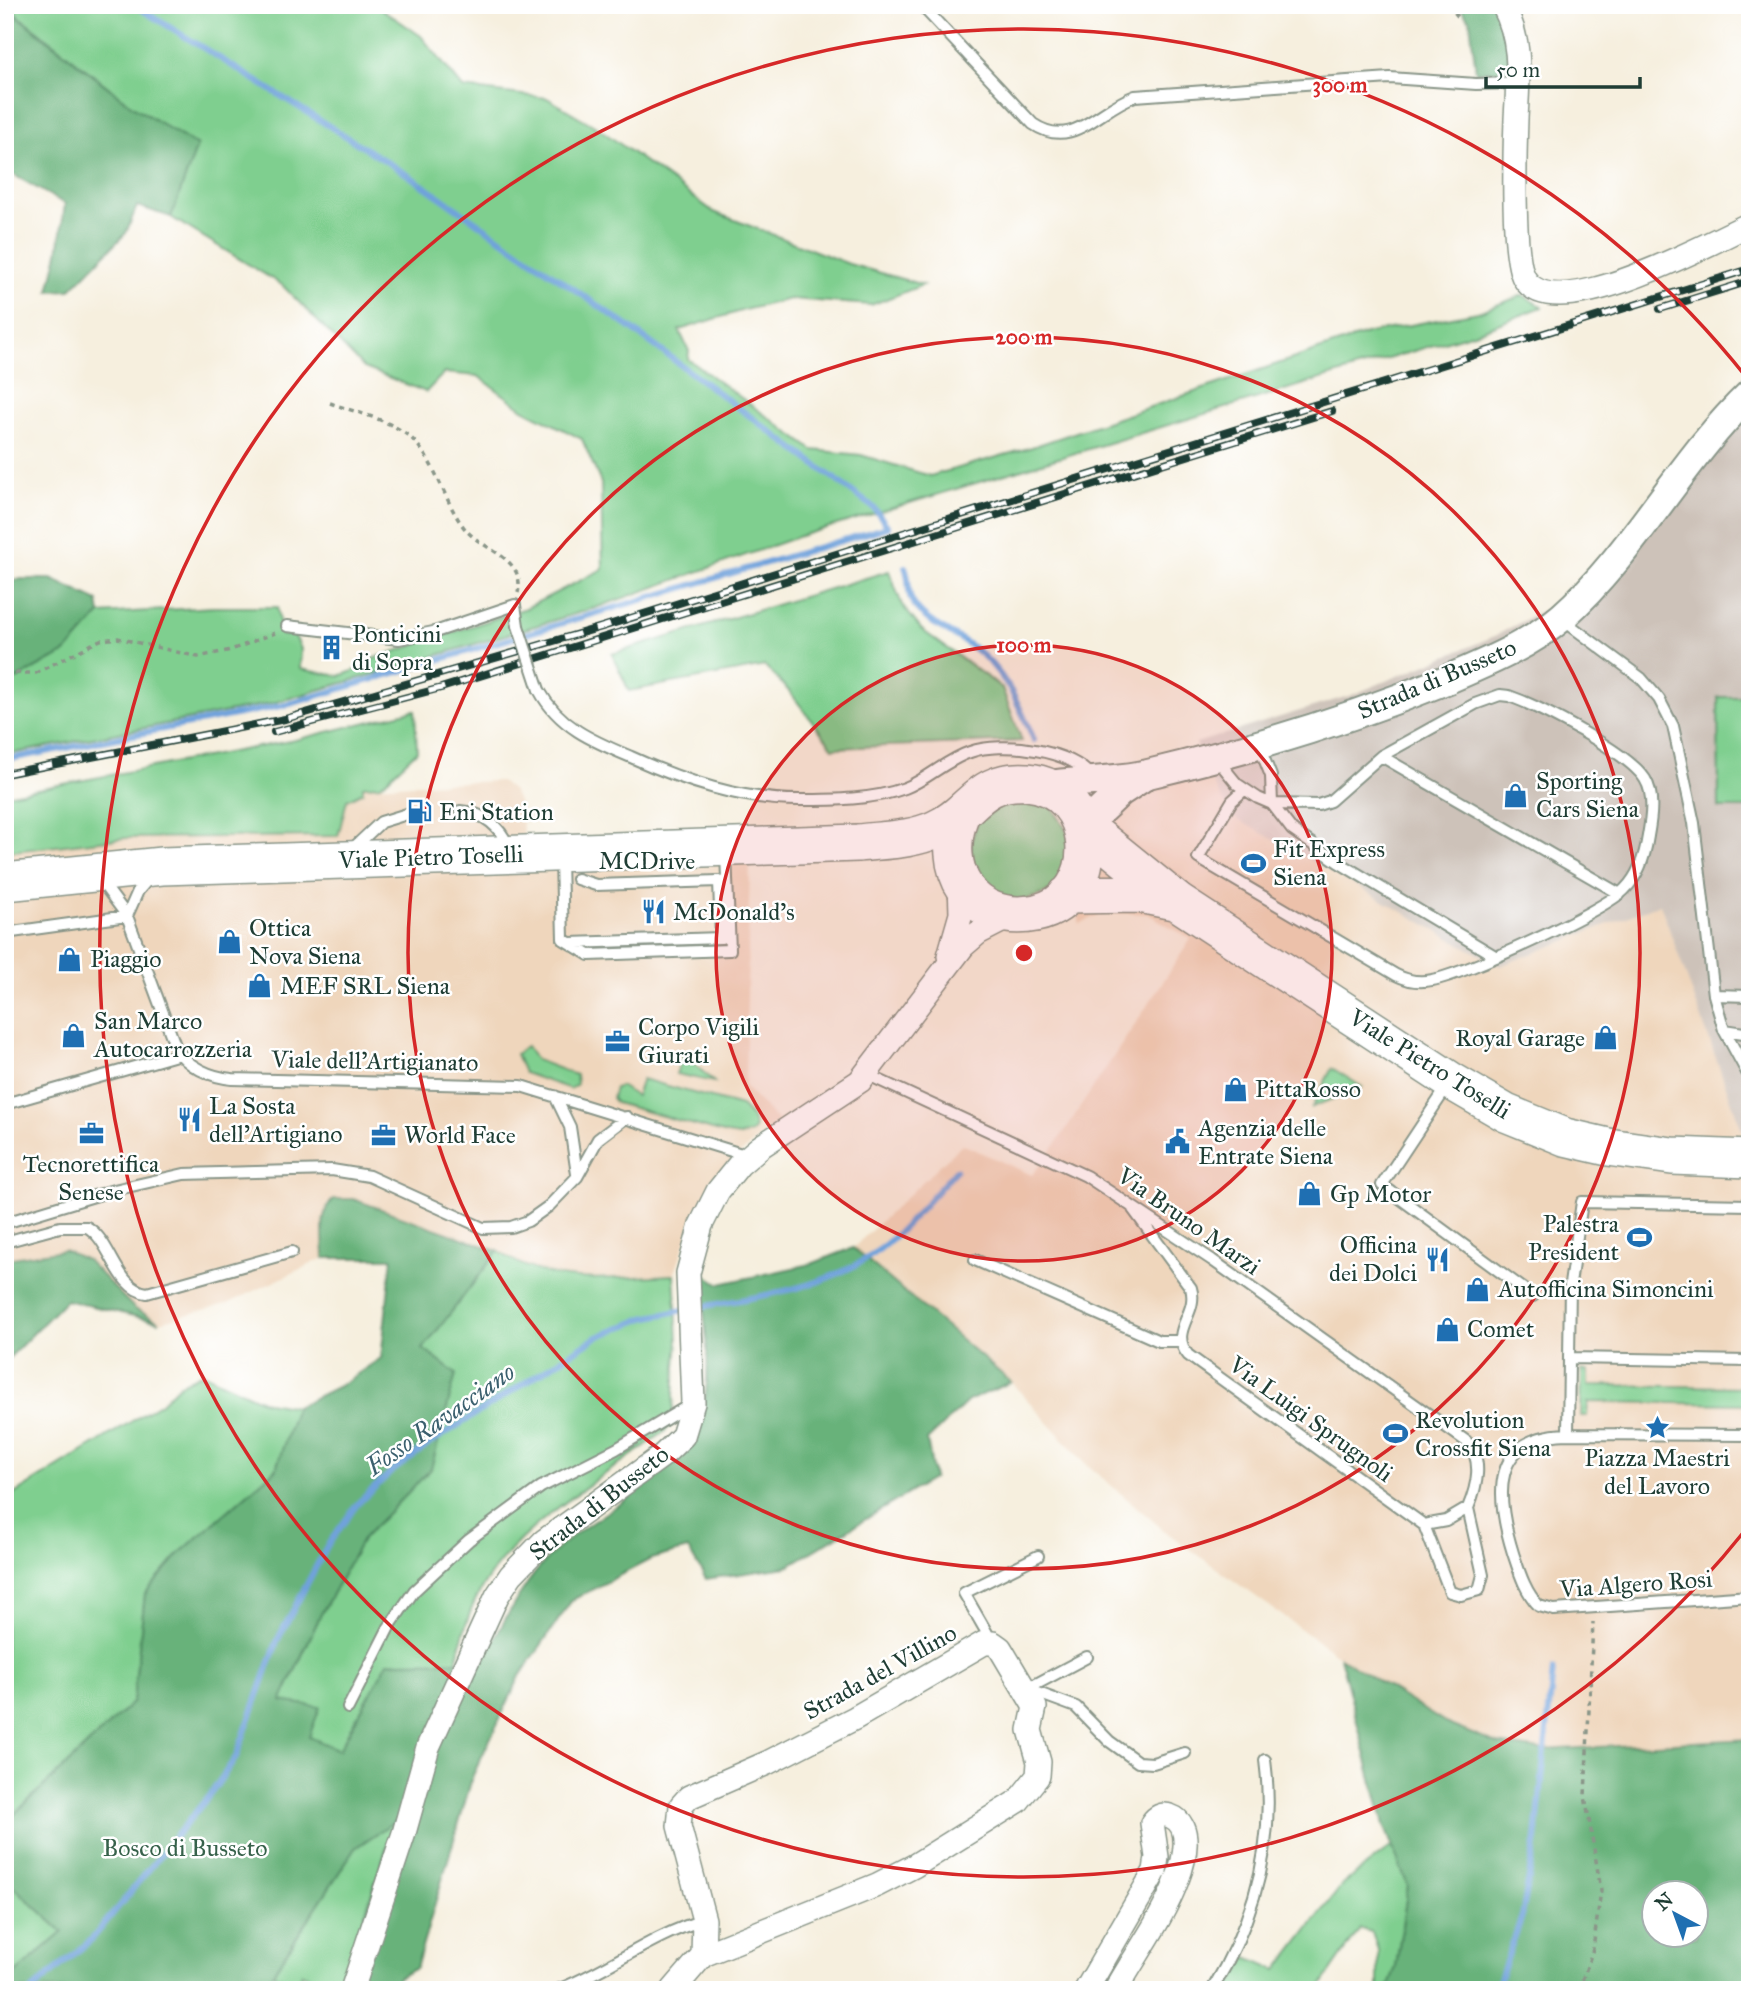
<svg xmlns="http://www.w3.org/2000/svg" width="1755" height="1995" font-family="'IM FELL Great Primer',serif">
<rect width="100%" height="100%" fill="#fff"/>
<filter id="ink" filterUnits="userSpaceOnUse"><feTurbulence type="fractalNoise" baseFrequency=".0143" numOctaves="2"/><feDisplacementMap in="SourceGraphic" scale="14" xChannelSelector="R" yChannelSelector="G"/><feConvolveMatrix kernelMatrix="1 2 1 2 8 2 1 2 1" color-interpolation-filters="sRGB"/></filter>
<filter id="wash" filterUnits="userSpaceOnUse"><feTurbulence type="fractalNoise" baseFrequency=".00686" numOctaves="4" result="noise"/><feDisplacementMap in="SourceGraphic" scale="28" xChannelSelector="R" yChannelSelector="G"/><feGaussianBlur stdDeviation="1.57" result="paint"/><feColorMatrix in="noise" values="0 0 0 0 0 0 0 0 0 0 0 0 0 0 0 0 0 1.4 0 .05"/><feComposite in="paint" operator="in"/></filter>
<g filter="url(#wash)">
<rect width="100%" height="100%" fill="#f6efde"/>
<path fill="#efd6bc" d="M1202,765L1500,966L1660,904L1742,1129L1750,1130V1739L1541,1750L1497,1744L1445,1723L1340,1657L1166,1532L1085,1463L1011,1382L853,1248L962,1144L1032,1175L1054,1147L1191,939L1148,914L1104,912L1079,924V908L1113,819L1122,804L1141,784Z
M500,781L512,790L520,805L524,837L750,864L745,1087L778,1121L729,1164L692,1222L674,1275L564,1279L517,1264L498,1251L353,1199H334L327,1204L324,1214V1258L229,1303L160,1322L135,1309L87,1260L64,1250L5,1259V852L126,838L347,800L362,792L363,786Z"/>
<path fill="#cdc2b9" d="M1750,404V1130H1742L1660,904L1500,966L1233,817L1202,765L1196,743L1352,695L1495,636L1555,604L1600,591Z"/>
<path fill="#7fcf8f" stroke="#4f8662" stroke-width="2" d="M5,5H376L421,36L463,88L547,98L598,128L714,212L849,264L923,285L871,305L790,299L744,310L679,330L689,351L688,359L813,450L861,455L930,476L1029,448L1369,333L1478,312L1523,295L1542,307L1477,332L800,536L595,608L378,673L273,703L5,755V685L66,652L100,614L213,607H277L282,635L295,636L301,649L300,669L339,676L359,669L363,662L526,608L603,569L601,483L582,439L523,409L478,376L444,373L426,392L364,368L282,285L171,217L197,146L131,105Z
M889,571L902,605L922,630L1002,688L1022,741L833,748L789,691L765,666L629,691L612,654Z
M1718,697H1750V808H1719Z
M415,710L417,751L381,785L363,786V792L347,800L338,836L126,838L5,852V795L295,740Z
M1017,797L1051,805L1075,844L1057,889C1046,892 1027,902 1016,901C973,897 958,843 984,814C993,804 1005,801 1017,797Z
M526,1046L536,1060L576,1075L577,1084L570,1089L524,1073L516,1054Z
M683,1054L714,1082L676,1074Z
M1332,1068L1362,1087L1312,1107Z
M642,1079L741,1106L751,1116L755,1127L752,1133L740,1136L727,1134L616,1103L612,1098L615,1088L620,1086L636,1096Z
M498,1251C555,1290 609,1277 674,1275L678,1340L672,1422L664,1432C601,1480 511,1527 476,1599C466,1618 462,1641 456,1661L356,1717L339,1750L309,1737L281,1702L320,1616L363,1538L431,1469L423,1349Z
M1582,1370L1588,1371V1385L1750,1387V1404L1588,1402L1587,1416H1581Z
M202,1373L262,1401L296,1407L276,1469L181,1552L145,1594L133,1702L7,1821L5,1827V1512L11,1496L161,1403L179,1385Z
M396,1820L341,1989L302,1973L296,1984L273,1974L355,1848Z
M1392,1846L1408,1886L1396,1967L1387,1990H1378V1950L1372,1932L1360,1929L1318,1990H1228L1247,1957L1277,1970L1343,1884Z
M5,1879L63,1932L5,1982Z"/>
<path fill="#67b27a" stroke="#437857" stroke-width="2" fill-rule="evenodd" d="M1458,5H1493L1508,29L1511,71L1476,72L1470,21Z
M5,7L131,105L197,146L171,217L137,206L126,233L70,290L49,291L58,253L65,204L5,170Z
M21,579H51L98,601L100,614L66,652L5,685V582Z
M334,1199H353L498,1251L423,1349L456,1374L431,1469L363,1538L320,1616L281,1701L320,1707L309,1737L339,1750L388,1662L483,1661C503,1624 521,1584 552,1554C594,1511 682,1480 700,1420C715,1372 703,1321 701,1272L720,1284L811,1264L853,1248L1011,1382L968,1401L927,1440L934,1478L786,1567L706,1579L688,1549L651,1559L572,1600L520,1676L473,1775L416,1968L398,1977L392,1990L341,1989L395,1821L355,1848L262,1990H5V1982L63,1932L5,1879L7,1821L133,1702L145,1594L181,1552L276,1469L296,1407L341,1385L381,1358L392,1258H324C324,1238 318,1212 334,1199Z
M64,1250L87,1260L135,1309L160,1322L66,1300L5,1362V1259Z
M1340,1657L1445,1723L1497,1744L1541,1750L1750,1739V1974L1735,1990H1387L1396,1967L1408,1886L1384,1825ZM1654,1894H1696V1936H1654Z"/>
<g fill="none" stroke-linecap="round" stroke-linejoin="round">
<path stroke="#6fa2db" stroke-width="6" d="M905,567C910,578 907,589 911,599C922,623 951,631 971,646C1004,669 1019,704 1034,740
M5,760L286,705L888,527L874,508L632,329L408,175L134,5
M695,1308C759,1296 834,1289 886,1244C911,1223 933,1195 956,1170
M32,1990L92,1939L212,1792L236,1757L278,1639L327,1546L358,1503L390,1473L429,1444L595,1338L644,1318L684,1310
M1496,1990L1522,1916L1536,1839L1553,1670"/>
</g>
</g>
<g filter="url(#ink)">
<g fill="none" stroke-linecap="round" stroke-linejoin="round">
<defs>
<path id="service" d="M921,5L1033,124C1073,151 1098,109 1135,96L1390,78L1476,84L1518,83
M1563,620L1641,678L1659,699L1673,726L1694,823L1714,995L1724,1030
M287,626L399,639L438,631L515,605L518,626
M539,690C559,727 593,741 631,757C684,781 740,800 799,800C833,800 873,800 905,788C928,779 946,760 970,752C1001,741 1074,749 1093,779
M1259,746L1271,776L1272,804L1292,830L1338,862L1495,956
M1381,756L1620,894
M1216,758L1237,784L1258,798L1272,804L1318,805L1330,801L1381,756L1475,704L1500,695L1509,696C1540,707 1628,752 1645,779C1655,795 1651,819 1648,836C1645,856 1639,875 1625,889C1604,911 1463,975 1432,980C1419,983 1408,981 1396,975L1198,858L1232,801L1244,790
M460,811C485,813 500,826 510,849
M349,852L381,822L407,814
M561,859L563,939L589,955L730,950L726,854
M101,881L127,916L176,1048C187,1067 211,1077 232,1079L521,1086L748,1156
M127,916L138,891L150,877
M5,933L127,916
M570,943L721,938L719,881L596,885L577,879
M1714,995L1750,996
M1750,1034L1724,1030L1750,1078
M866,1074L1086,1176L1212,1260L1466,1441C1484,1459 1477,1486 1468,1508
M1449,1084L1382,1185L1533,1296
M555,1096L570,1127L577,1174
M5,1104L180,1054
M1133,1209L1191,1288C1199,1314 1168,1330 1188,1355L1424,1525L1450,1592L1461,1595L1479,1590L1483,1575L1468,1508L1446,1521L1424,1525
M5,1223L114,1190L184,1174L332,1170L369,1176L483,1228L511,1227L528,1221L549,1206L577,1177L598,1139L627,1117
M5,1242L60,1227H87C112,1241 116,1289 147,1293L292,1252
M975,1260L1159,1341H1180
M1569,1358L1570,1284L1582,1202L1750,1205
M1750,1361L1569,1358L1568,1434L1750,1435
M1568,1434C1490,1436 1495,1495 1513,1553C1519,1571 1525,1592 1539,1606L1554,1610L1750,1596
M5,1485L6,1484
M989,1642L987,1633L964,1593L1038,1556
M1027,1689L1087,1657
M1030,1690L1076,1707L1109,1741L1138,1762L1153,1763L1185,1753
M348,1708L389,1627L414,1591L469,1540L541,1487L616,1449L691,1404
M557,1990C608,1971 651,1935 704,1920
M1212,1990C1255,1919 1276,1844 1265,1760"/>
<path id="minor" d="M1503,5C1523,43 1518,78 1516,119C1515,148 1512,256 1524,278C1553,330 1713,241 1750,224
M949,956L961,914L960,881
M352,1990L404,1833L428,1747L497,1596L511,1575L544,1541L662,1456L683,1436L693,1403L688,1273L701,1225L718,1191L739,1165L760,1147L860,1081L963,946L978,933L1013,915
M673,1990L703,1955L877,1885L914,1866L1018,1801L1038,1776L1039,1762L1030,1730L1035,1707L1000,1648L993,1643H984L855,1718L767,1763L689,1797L681,1806L679,1826L704,1920L703,1955
M1086,1990L1155,1871L1157,1857L1152,1823C1156,1817 1162,1813 1170,1816C1194,1824 1184,1862 1177,1880C1163,1918 1136,1954 1116,1990"/>
<path id="tertiary" d="M1042,786C1077,780 1114,782 1148,774C1249,750 1350,719 1446,680C1486,663 1529,645 1562,617C1635,552 1680,461 1750,394
M1084,826L1120,792L1146,775"/>
<path id="primary" d="M1084,826L1179,903L1451,1081L1506,1113L1565,1137L1608,1147L1672,1156L1750,1159
M5,882L162,866L858,843C884,840 913,840 936,829C974,812 977,779 1027,782C1099,788 1106,898 1036,913C971,926 938,868 961,813
M1067,895L1139,894L1173,901"/>
</defs>
<use href="#service" stroke="#8a9689" stroke-width="14"/>
<use href="#minor" stroke="#8a9689" stroke-width="26"/>
<use href="#tertiary" stroke="#8a9689" stroke-width="32"/>
<use href="#primary" stroke="#8a9689" stroke-width="40"/>
<path stroke="#8a9689" stroke-width="3.5" stroke-dasharray="5 5" stroke-linecap="butt" d="M1448,5L1461,20
M330,403C357,413 394,420 414,441C438,466 445,505 466,530C484,551 526,558 518,593
M5,673H36L100,640L118,638L198,657L231,650L275,633
M1579,1990L1593,1949L1601,1890L1585,1796L1593,1622"/>
<use href="#service" stroke="#fff" stroke-width="10"/>
<use href="#minor" stroke="#fff" stroke-width="23"/>
<use href="#tertiary" stroke="#fff" stroke-width="28"/>
<use href="#primary" stroke="#fff" stroke-width="37"/>
<defs>
<path id="rail" d="M1660,309L1750,281
M274,732L441,688L1332,411
M5,774L285,719L602,627L1750,269"/>
</defs>
<use href="#rail" stroke="#1f3d34" stroke-width="8"/>
<use href="#rail" stroke="#fff" stroke-width="5" stroke-dasharray="16" stroke-linecap="butt"/>
<defs>
<path id="service-bridge" d="M518,626L539,690"/>
</defs>
<use href="#service-bridge" stroke="#8a9689" stroke-width="14" stroke-linecap="butt"/>
<use href="#service-bridge" stroke="#fff" stroke-width="10"/>
</g>
</g>
<circle cx="1024" cy="953" r="308" fill="#d62828" fill-opacity=".12"/>
<g fill="none" stroke="#d62828" stroke-width="3.5">
<circle cx="1024" cy="953" r="308"/>
<circle cx="1024" cy="953" r="616"/>
<path d="M1747 1528A924 924 0 1 1 1747 378"/>
</g>
<defs>
<symbol id="building-bare" viewBox="-9 -9 18 18"><path d="M-4-6H4V6H1V3H-1V6H-4ZM-2.5-4.3h1.7v1.8h-1.7ZM.8-4.3h1.7v1.8H.8ZM-2.5-1h1.7V.8h-1.7ZM.8-1h1.7V.8H.8Z" fill="#1f6fb2" stroke="#fff" stroke-width="2.5" paint-order="stroke"/></symbol>
<symbol id="shop-bare" viewBox="-9 -9 18 18"><path d="M-5-2.5h2.3a2.7 3.5 0 0 1 5.4 0H5L5.5 6h-11ZM-1.5-2.5h3a1.5 2.3 0 0 0-3 0Z" fill="#1f6fb2" stroke="#fff" stroke-width="2.5" paint-order="stroke"/></symbol>
<symbol id="fuel-bare" viewBox="-9 -9 18 18"><path d="M-5.5-6h7V0h2V4h1.3V-2.5L3-4.5l.8-.8L6-3V5H2.5V1h-1V6h-7ZM-4.2-4.7v3.2H.2V-4.7Z" fill="#1f6fb2" stroke="#fff" stroke-width="2.5" paint-order="stroke"/></symbol>
<symbol id="stadium-bare" viewBox="-9 -9 18 18"><path d="M0-5a6.5 5 0 1 0 0 10a6.5 5 0 1 0 0-10ZM-3.5-1.8h7v3.6h-7Z" fill="#1f6fb2" stroke="#fff" stroke-width="2.5" paint-order="stroke"/></symbol>
<symbol id="restaurant-bare" viewBox="-9 -9 18 18"><path d="M-5-6h1v4h1v-4h1v4h1v-4h1v5L-1.5 .5V6h-2V.5L-5-1ZM5-6V6H3V1.5H1.5Q1.5-4 5-6Z" fill="#1f6fb2" stroke="#fff" stroke-width="2.5" paint-order="stroke"/></symbol>
<symbol id="office-bare" viewBox="-9 -9 18 18"><path d="M-6-3h4V-5.5h4V-3h4V5H-6ZM-1-4.5V-3h2v-1.5ZM-6 0V1H6V0Z" fill="#1f6fb2" stroke="#fff" stroke-width="2.5" paint-order="stroke"/></symbol>
<symbol id="civic-bare" viewBox="-9 -9 18 18"><path d="M-.6-6.5H3V-4.5H.6V-3L4-1V1h2V6H-6V1h2V-1L-.6-3ZM-1.2 2.5V6h2.4V2.5Z" fill="#1f6fb2" stroke="#fff" stroke-width="2.5" paint-order="stroke"/></symbol>
<symbol id="sight-bare" viewBox="-9 -9 18 18"><path d="M0-6L1.8-2.2L6-1.7L2.9 1.2L3.7 5.4L0 3.3L-3.7 5.4L-2.9 1.2L-6-1.7L-1.8-2.2Z" fill="#1f6fb2" stroke="#fff" stroke-width="2.5" paint-order="stroke"/></symbol>
</defs>
<g fill-rule="evenodd">
<use href="#building-bare" x="314" y="630" width="35" height="35"/>
<use href="#shop-bare" x="1498" y="778" width="35" height="35"/>
<use href="#fuel-bare" x="402" y="794" width="35" height="35"/>
<use href="#stadium-bare" x="1236" y="846" width="35" height="35"/>
<use href="#restaurant-bare" x="636" y="894" width="35" height="35"/>
<use href="#shop-bare" x="212" y="924" width="35" height="35"/>
<use href="#shop-bare" x="52" y="942" width="35" height="35"/>
<use href="#shop-bare" x="242" y="968" width="35" height="35"/>
<use href="#shop-bare" x="56" y="1018" width="35" height="35"/>
<use href="#shop-bare" x="1588" y="1020" width="35" height="35"/>
<use href="#office-bare" x="600" y="1024" width="35" height="35"/>
<use href="#shop-bare" x="1218" y="1072" width="35" height="35"/>
<use href="#restaurant-bare" x="172" y="1102" width="35" height="35"/>
<use href="#office-bare" x="74" y="1116" width="35" height="35"/>
<use href="#office-bare" x="366" y="1118" width="35" height="35"/>
<use href="#civic-bare" x="1160" y="1124" width="35" height="35"/>
<use href="#shop-bare" x="1292" y="1176" width="35" height="35"/>
<use href="#stadium-bare" x="1622" y="1220" width="35" height="35"/>
<use href="#restaurant-bare" x="1420" y="1242" width="35" height="35"/>
<use href="#shop-bare" x="1460" y="1272" width="35" height="35"/>
<use href="#shop-bare" x="1430" y="1312" width="35" height="35"/>
<use href="#sight-bare" x="1640" y="1410" width="35" height="35"/>
<use href="#stadium-bare" x="1378" y="1416" width="35" height="35"/>
</g>
<g text-anchor="middle" stroke-width="5" stroke-linejoin="round" paint-order="stroke">
<g font-size="24" fill="#1f3d34" stroke="#fff" text-anchor="start">
<text x="352" y="642">Ponticini<tspan x="352" dy="28">di Sopra</tspan></text>
<text x="1536" y="789">Sporting<tspan x="1536" dy="28">Cars Siena</tspan></text>
<text x="439" y="820">Eni Station</text>
<text x="1273" y="857">Fit Express<tspan x="1273" dy="28">Siena</tspan></text>
<text x="673" y="920">McDonald's</text>
<text x="249" y="936">Ottica<tspan x="249" dy="28">Nova Siena</tspan></text>
<text x="90" y="967">Piaggio</text>
<text x="280" y="994">MEF SRL Siena</text>
<text x="94" y="1029">San Marco<tspan x="94" dy="28">Autocarrozzeria</tspan></text>
<text x="638" y="1035">Corpo Vigili<tspan x="638" dy="28">Giurati</tspan></text>
<text x="1585" y="1046" text-anchor="end">Royal Garage</text>
<text x="1255" y="1097">PittaRosso</text>
<text x="209" y="1114">La Sosta<tspan x="209" dy="28">dell'Artigiano</tspan></text>
<text x="1198" y="1136">Agenzia delle<tspan x="1198" dy="28">Entrate Siena</tspan></text>
<text x="404" y="1143">World Face</text>
<text x="91" y="1172" text-anchor="middle">Tecnorettifica<tspan x="91" dy="28">Senese</tspan></text>
<text x="1330" y="1202">Gp Motor</text>
<text x="1619" y="1232" text-anchor="end">Palestra<tspan x="1619" dy="28">President</tspan></text>
<text x="1417" y="1253" text-anchor="end">Officina<tspan x="1417" dy="28">dei Dolci</tspan></text>
<text x="1498" y="1297">Autofficina Simoncini</text>
<text x="1467" y="1337">Comet</text>
<text x="1415" y="1428">Revolution<tspan x="1415" dy="28">Crossfit Siena</tspan></text>
<text x="1657" y="1466" text-anchor="middle">Piazza Maestri<tspan x="1657" dy="28">del Lavoro</tspan></text>
</g>
<g font-size="24" fill="#1f3d34" stroke="#fff">
<text transform="translate(1437 679) rotate(-23)" y="8">Strada di Busseto</text>
<text transform="translate(431 857) rotate(-2)" y="8">Viale Pietro Toselli</text>
<text x="647" y="869">MCDrive</text>
<text transform="translate(375 1061) rotate(1)" y="8">Viale dell'Artigianato</text>
<text transform="translate(1430 1064) rotate(32)" y="8">Viale Pietro Toselli</text>
<text transform="translate(1189 1221) rotate(35)" y="8">Via Bruno Marzi</text>
<text transform="translate(1311 1419) rotate(36)" y="8">Via Luigi Sprugnoli</text>
<text transform="translate(599 1503) rotate(-38)" y="8">Strada di Busseto</text>
<text transform="translate(1636 1584) rotate(-4)" y="8">Via Algero Rosi</text>
<text transform="translate(880 1672) rotate(-29)" y="8">Strada del Villino</text>
</g>
<g font-size="24" fill="#37624b" stroke="#fff">
<text x="185" y="1856">Bosco di Busseto</text>
</g>
<g font-size="26" font-style="italic" fill="#3b606e" stroke="#fff">
<text transform="translate(440 1419) rotate(-35)" y="9">Fosso Ravacciano</text>
</g>
</g>
<circle cx="1024" cy="953" r="10" fill="#d62828" stroke="#fff" stroke-width="3.5"/>
<g font-size="21" text-anchor="middle" font-weight="bold" fill="#d62828" stroke="#fff" stroke-width="5" stroke-linejoin="round" paint-order="stroke">
<text x="1340" y="92">300 m</text>
<text x="1024" y="344">200 m</text>
<text x="1024" y="652">100 m</text>
</g>
<rect width="1755" height="1995" fill="none" stroke="#fff" stroke-width="28"/>
<g transform="translate(1675 1914) rotate(319)"><circle r="33" fill="#ffffff" stroke="#a5b1ae" stroke-width="2"/>
<path d="M0-5L12 26L0 18L-12 26Z" fill="#1f6fb2"/>
<text y="-10" font-size="19" font-weight="bold" text-anchor="middle" fill="#1f3d34">N</text>
</g>
<path d="M1486 77v10h154v-10" fill="none" stroke="#1f3d34" stroke-width="3.5"/>
<text x="1496" y="77" font-size="21" fill="#1f3d34" stroke="#ffffff" stroke-width="5" paint-order="stroke">50 m</text>
</svg>
